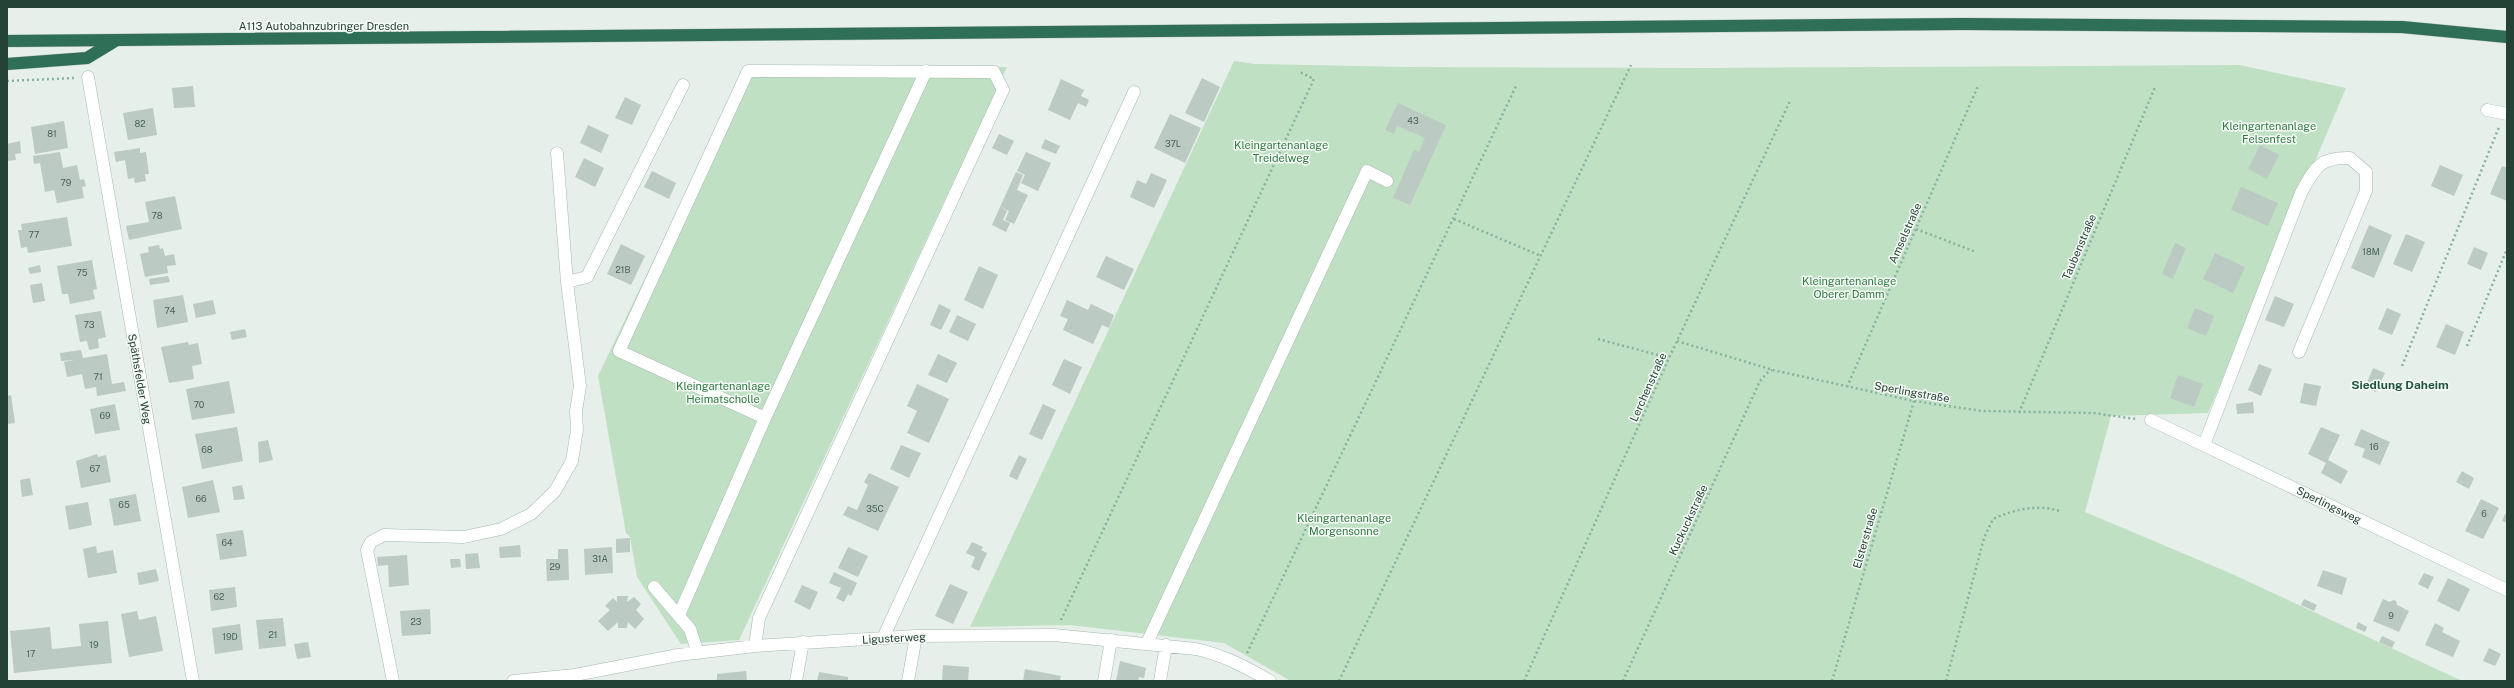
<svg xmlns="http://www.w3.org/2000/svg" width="2514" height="688" font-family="'Public Sans',sans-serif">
<rect width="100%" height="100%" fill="#e6efea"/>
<path fill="#bfe0c3" d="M1234,61L1255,64L1409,67L1709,68L2240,65L2346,88L2208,413L2111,416L2085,512L2232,574L2462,681H1291L1224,643L1070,625L970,627Z
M1007,67L739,640L681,644L637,577L630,537L626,533L598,376L745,69Z"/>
<path fill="#bbcac2" d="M1202,78L1220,87L1204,122L1185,113Z
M1061,79L1084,90L1081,96L1089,100L1086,107L1078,103L1070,120L1048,110Z
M193,86L195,107L174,108L172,88Z
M625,97L641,105L632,125L615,118Z
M1398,103L1446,125L1410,205L1393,198L1414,150L1419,152L1425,138L1397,126L1394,134L1385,130Z
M153,108L157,135L128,140L123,113Z
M1170,114L1201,128L1185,163L1154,148Z
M64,121L68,148L35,154L31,127Z
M588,125L609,135L601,153L580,143Z
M999,134L1014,141L1007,155L992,148Z
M1045,139L1060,146L1056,154L1041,148Z
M20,141L21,153L15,154L16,160L7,161V144Z
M2260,145L2279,155L2267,179L2248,169Z
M140,148V153L146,152L149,174H145L146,181L135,183L134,178L128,179L125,160L116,162L114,152Z
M60,152L63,168L77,165L80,180L84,179L86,186L82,187L84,198L57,203L54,190L45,192L40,163L34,164L33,156Z
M1026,152L1051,163L1038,191L1021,183L1025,175L1017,171Z
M584,158L604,168L595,187L575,177Z
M2440,165L2463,175L2454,196L2431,186Z
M2502,166L2507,168V201L2490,194Z
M652,171L676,183L669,199L644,187Z
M1016,172L1023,175L1017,190L1028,195L1014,224L1005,220L1009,211L1000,207Z
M1151,173L1167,180L1154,208L1130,197L1137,180L1146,184Z
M2241,187L2278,203L2268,226L2231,210Z
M175,196L182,229L129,240L126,226L149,222L145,202Z
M1000,207L1007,211L1003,220L1010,223L1006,232L992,225Z
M67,217L72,246L28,253L27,247L21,248L18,230H22L21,224Z
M2369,225L2392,235L2374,278L2351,268Z
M2406,234L2425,242L2412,272L2393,264Z
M2175,243L2186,248L2173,279L2162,274Z
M621,244L645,256L631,285L607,274Z
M159,245L160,249L163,248L165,256L174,254L176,265L167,266L168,273L145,277L140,254L149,252L148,247Z
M2474,247L2488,253L2481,270L2467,264Z
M2215,253L2245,267L2233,293L2203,279Z
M1106,256L1134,269L1124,290L1096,277Z
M92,260L97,289L93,290L95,299L70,304L68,294H62L57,266Z
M40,265L41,272L30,274L28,268Z
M979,266L998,275L983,309L964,300Z
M168,276L170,282L150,285L149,279Z
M42,283L45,301L33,303L30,285Z
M183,295L188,322L157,328L153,300Z
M2275,296L2294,304L2284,327L2265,320Z
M213,300L216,314L196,318L193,304Z
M1067,300L1088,310L1091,304L1114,315L1109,328L1102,325L1093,344L1063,330L1068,319L1060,316Z
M939,304L951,310L941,330L930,325Z
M2195,308L2214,316L2206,336L2187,328Z
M2387,308L2401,314L2392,335L2378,329Z
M101,311L106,337L98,339L99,348L89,350L87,341L80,342L75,315Z
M957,315L976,324L968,341L949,332Z
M2446,324L2464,332L2455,355L2436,347Z
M245,329L247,337L232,340L230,332Z
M188,342L189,345L198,343L202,364L192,366L194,379L169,383L161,347Z
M81,350L83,358L107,354L112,384L124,382L126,391L97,396L96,387L85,389L82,374L67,377L64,362L74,360L61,361L60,353Z
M938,354L957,363L947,383L928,375Z
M1064,359L1082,367L1070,394L1052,385Z
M2259,364L2272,369L2261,396L2248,390Z
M2373,368L2385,373L2376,392L2365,388Z
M2178,375L2203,384L2194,407L2170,398Z
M229,381L235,413L192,420L186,389Z
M2304,383L2321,386L2316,406L2300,403Z
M917,384L949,399L929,443L907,433L917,411L907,406Z
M11,395L15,423L7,424V396Z
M2253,402L2254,413L2237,414L2236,404Z
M115,404L120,430L95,434L90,409Z
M1043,404L1056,410L1042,440L1029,434Z
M237,427L243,461L202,469L195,434Z
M2321,427L2340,435L2328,460L2348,471L2341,484L2321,473L2326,463L2308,454Z
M2361,429L2390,442L2380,465L2362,457L2365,449L2354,445Z
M268,440L273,460L259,463L258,442Z
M901,445L921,453L909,478L890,469Z
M97,454L98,457L106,455L111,482L81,488L76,461Z
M1019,455L1027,459L1017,480L1009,476Z
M2462,471L2474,478L2469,489L2456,482Z
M869,473L899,487L878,531L843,515L848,506L857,510L868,485L864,482Z
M30,478L33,495L22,497L20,480Z
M213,480L220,512L188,518L182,487Z
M242,485L245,499L234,500L232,487Z
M136,494L141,521L114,526L109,499Z
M2481,499L2499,508L2483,539L2465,531Z
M88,502L92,525L69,530L65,506Z
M2505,514L2507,515V523L2502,521Z
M243,530L247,556L220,560L216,534Z
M630,538V552L616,553V539Z
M972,542L983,547L981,550L987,553L979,571L971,567L975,557L966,553Z
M520,545L521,557L500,558L499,547Z
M96,546L97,553L113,550L117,573L88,578L83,549Z
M612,547L613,573L585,575L584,549Z
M848,547L868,556L858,577L838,568Z
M558,549H568L569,580L547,581L546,559H558Z
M478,553L480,568L466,569L465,554Z
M407,555L409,585L389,587L388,565L378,566L377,557Z
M450,559H460L461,567L451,568Z
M156,569L159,581L139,585L137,573Z
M2323,570L2347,578L2342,595L2317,586Z
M834,572L857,583L851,596L848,594L844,602L836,598L841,588L829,583Z
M2424,573L2434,577L2428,589L2418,584Z
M2448,578L2470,589L2459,612L2437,601Z
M950,584L968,592L953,624L935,616Z
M802,585L818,592L810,610L794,602Z
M235,587L237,607L211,611L209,590Z
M617,596H628L627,602L634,597L641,604L636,610L644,619L635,629L628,622L627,628H618V622L608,631L598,621L610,610L605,606L613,598L617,602Z
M2304,599L2317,605L2314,611L2301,605Z
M2383,599L2390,602L2393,600L2396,601L2397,605L2409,611L2399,632L2373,621Z
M430,609L431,634L402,636L400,611Z
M137,611L139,620L156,616L163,651L129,657L121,614Z
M283,618L286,646L259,649L256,620Z
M108,621L112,663L14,673L10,631L50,627L52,649L81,646L79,624Z
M2358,622L2367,627L2365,632L2356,628Z
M2435,623L2444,628L2442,632L2460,641L2453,657L2425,645Z
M240,624L243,650L215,654L212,628Z
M2382,636L2395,642L2392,648L2379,642Z
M308,642L311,657L297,659L294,644Z
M2489,648L2501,654L2495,666L2483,661Z
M1120,661L1146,668L1144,678L1139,677L1138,681H1116Z
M943,665L969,667L968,681H942Z
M1025,669L1061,676L1060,681H1023Z
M746,671L747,681H717V674Z
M819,672L848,677V681H817Z"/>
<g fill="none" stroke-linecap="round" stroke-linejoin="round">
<defs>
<path id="minor" d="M88,77L193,681
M2487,110L2507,114
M567,282L587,277L683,85
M2151,420L2507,590
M2204,445L2301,193C2315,168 2319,157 2350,158L2366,172V191L2299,352
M654,587L690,629L698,653
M679,615L765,418L926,71
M883,638L1134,92
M1147,643L1367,171L1387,181
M755,646L759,618L1003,90L994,72L748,71L619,351L765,418
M393,681L367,550L371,542L384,535L464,537L501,529L531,514L555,491L572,461L577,430L576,411L580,386L567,282L557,153
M513,681L575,675L678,655L755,646L916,636L1054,635L1196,649C1223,655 1246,667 1270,681
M796,681L803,642
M908,681L916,636
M1104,681L1111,640
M1160,681L1166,645"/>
<path id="highway" d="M7,41L1963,24L2402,27L2507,37
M7,64L87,58L115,41"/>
</defs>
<use href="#minor" stroke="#a8b8b0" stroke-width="13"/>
<use href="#highway" stroke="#c2cac6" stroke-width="13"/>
<path stroke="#86b39e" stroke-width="2.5" stroke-dasharray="2 3" stroke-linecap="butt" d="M7,81L74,78
M1454,219L1541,256
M1916,229L1976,252
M1598,339L1669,358
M1677,341L1773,370L1914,401L1982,411L2093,413L2136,419
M2467,346L2507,249
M2402,366L2499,127
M1847,387L1978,86
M2019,413L2155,87
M1061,620L1314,79L1300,72
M1247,653L1517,84
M1339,681L1631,65
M1524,681L1669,358L1790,101
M1623,681L1760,381L1767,373L1772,370
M1832,681L1914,401
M1946,681L1984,538L1993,519C2016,509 2036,504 2060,511"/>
<use href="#minor" stroke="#fff" stroke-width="12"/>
<use href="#highway" stroke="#2f6f58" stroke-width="12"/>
</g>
<g text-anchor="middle" stroke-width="3" stroke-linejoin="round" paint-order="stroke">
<g font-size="9" fill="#4a6458">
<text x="1413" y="124">43</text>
<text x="140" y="127">82</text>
<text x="52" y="137">81</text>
<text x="1173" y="147">37L</text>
<text x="66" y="186">79</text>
<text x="157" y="219">78</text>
<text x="34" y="238">77</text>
<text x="2371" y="255">18M</text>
<text x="623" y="273">21B</text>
<text x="82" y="276">75</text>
<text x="170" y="314">74</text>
<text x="89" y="328">73</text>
<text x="98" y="380">71</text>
<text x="199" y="408">70</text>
<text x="105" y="419">69</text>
<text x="2374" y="450">16</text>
<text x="207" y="453">68</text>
<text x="95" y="472">67</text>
<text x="201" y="502">66</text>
<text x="124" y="508">65</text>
<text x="875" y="512">35C</text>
<text x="2484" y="517">6</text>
<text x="227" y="546">64</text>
<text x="600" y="562">31A</text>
<text x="555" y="570">29</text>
<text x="219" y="600">62</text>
<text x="2391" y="619">9</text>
<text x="416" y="625">23</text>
<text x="273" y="638">21</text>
<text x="230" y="640">19D</text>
<text x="94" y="648">19</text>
<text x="31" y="657">17</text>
</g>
<g font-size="11" fill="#244235" stroke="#f7fbf8">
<text x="324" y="30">A113 Autobahnzubringer Dresden</text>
<text transform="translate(1905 233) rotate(-66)" y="4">Amselstraße</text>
<text transform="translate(2079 247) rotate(-67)" y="4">Taubenstraße</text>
<text transform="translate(140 379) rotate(80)" y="4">Späthsfelder Weg</text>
<text transform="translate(1648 387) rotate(-66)" y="4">Lerchenstraße</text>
<text transform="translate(1912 392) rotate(10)" y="4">Sperlingstraße</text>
<text transform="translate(2329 505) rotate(26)" y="4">Sperlingsweg</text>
<text transform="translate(1688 520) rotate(-65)" y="4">Kuckuckstraße</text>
<text transform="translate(1865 538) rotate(-74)" y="4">Elsterstraße</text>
<text transform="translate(894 638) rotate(-3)" y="4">Ligusterweg</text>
</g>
<g font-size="11" fill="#2d7940" stroke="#f7fbf8">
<text x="2269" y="130">Kleingartenanlage<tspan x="2269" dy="13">Felsenfest</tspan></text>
<text x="1281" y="149">Kleingartenanlage<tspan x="1281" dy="13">Treidelweg</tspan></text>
<text x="1849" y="285">Kleingartenanlage<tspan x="1849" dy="13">Oberer Damm</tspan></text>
<text x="723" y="390">Kleingartenanlage<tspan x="723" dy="13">Heimatscholle</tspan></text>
<text x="1344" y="522">Kleingartenanlage<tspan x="1344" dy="13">Morgensonne</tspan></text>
</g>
<g font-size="12" font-weight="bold" fill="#1f5540" stroke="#f7fbf8">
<text x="2400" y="389">Siedlung Daheim</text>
</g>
</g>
<rect width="2514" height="688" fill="none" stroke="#244235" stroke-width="16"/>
</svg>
